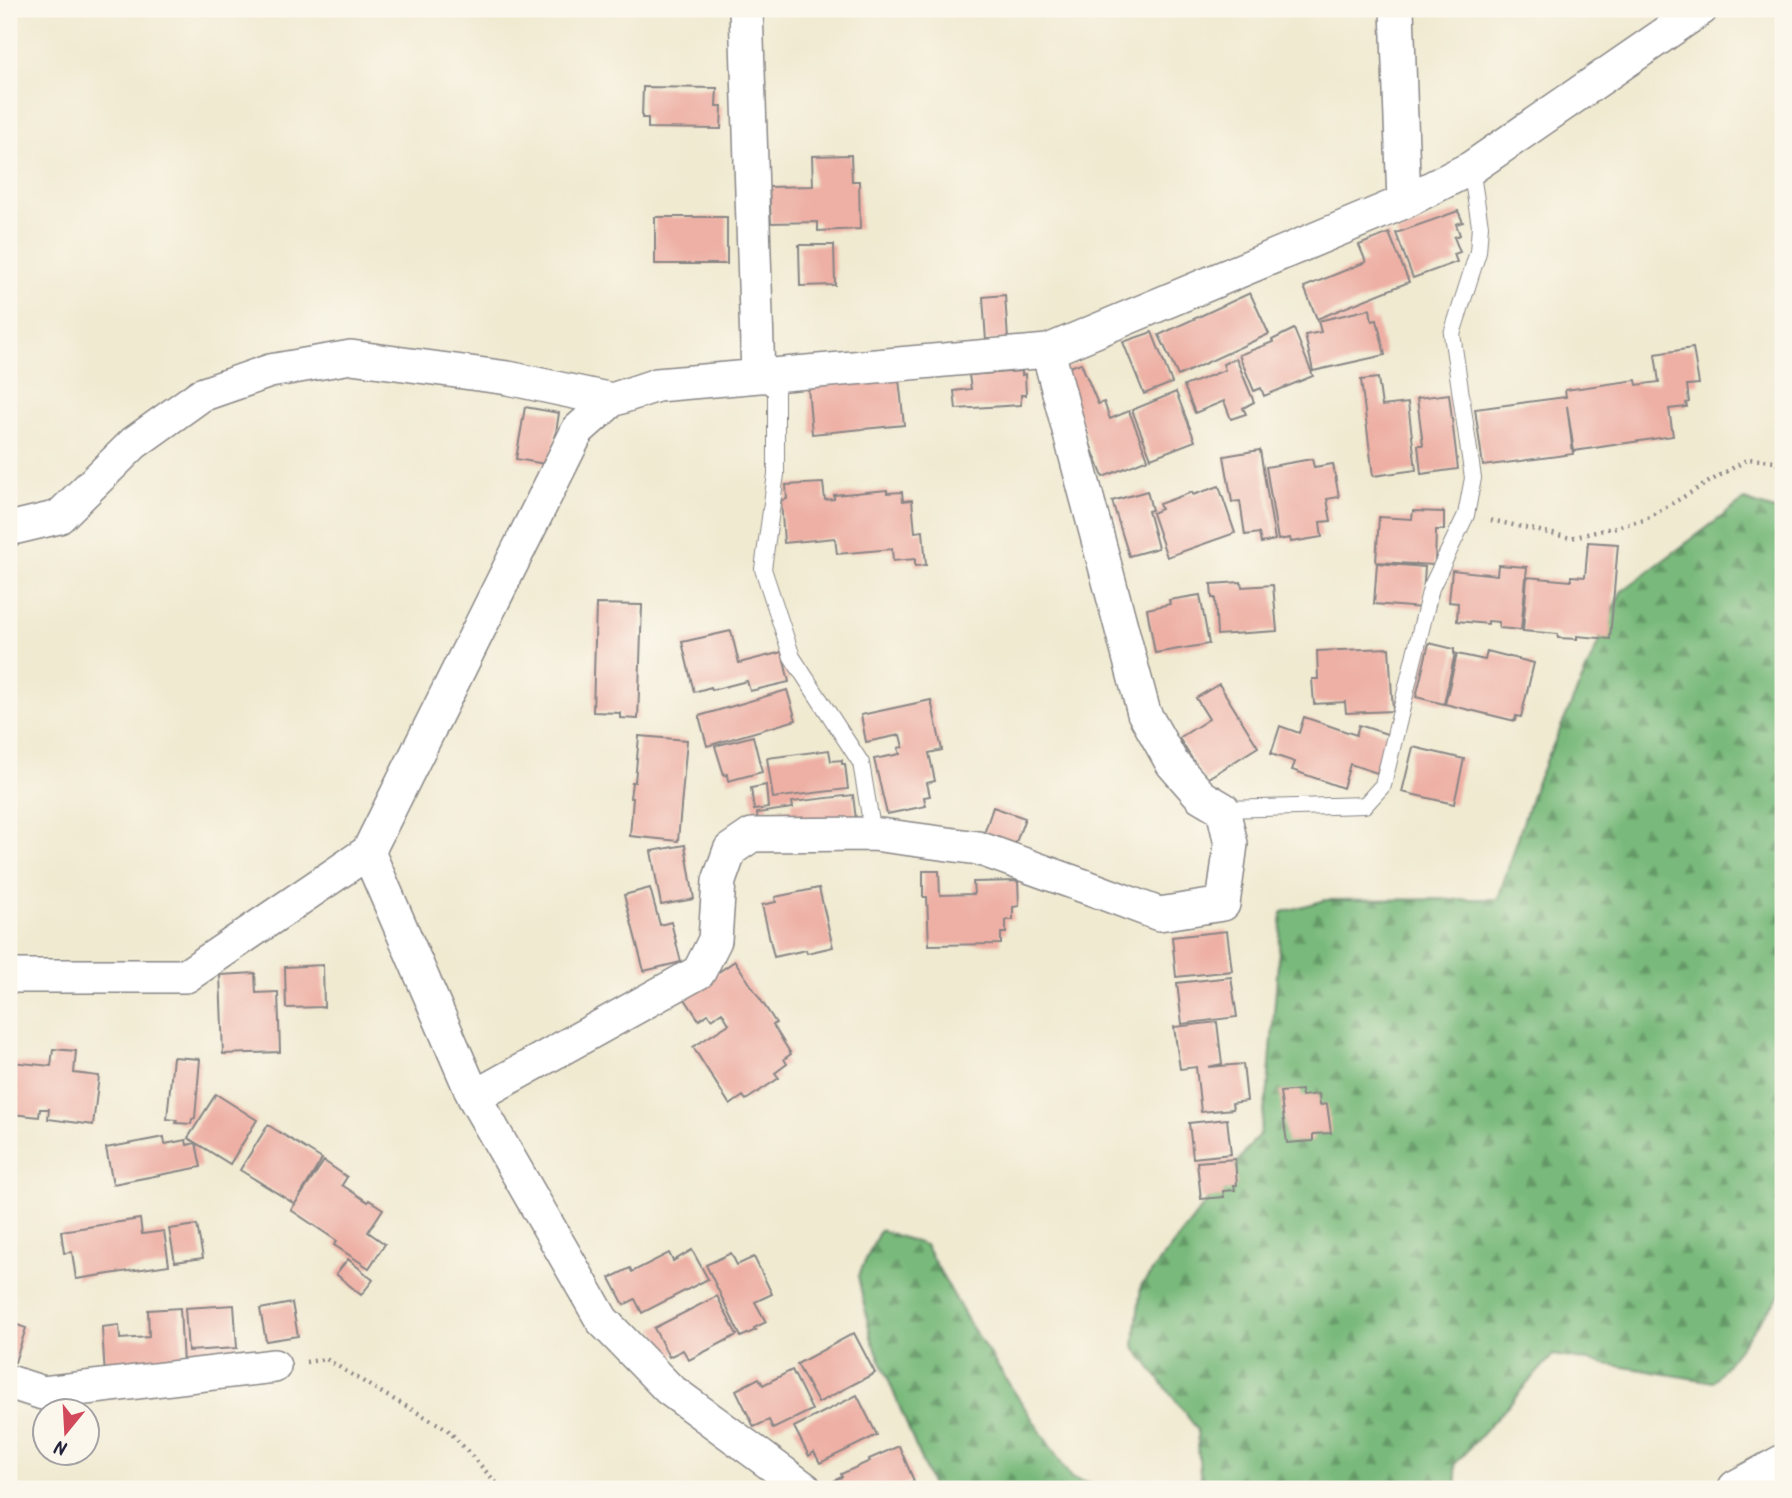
<svg xmlns="http://www.w3.org/2000/svg" width="1792" height="1498" font-family="Kalam,sans-serif">
<defs>
<pattern id="forest-firs" width="22" height="20" patternUnits="userSpaceOnUse" patternTransform="scale(1.75)"><rect width="22" height="20" fill="#79ba7b"/><path d="M5 1l3.5 6h-7zM16 11l3.5 6h-7z" fill="#639766"/></pattern>
</defs>
<rect width="100%" height="100%" fill="#fbf7ec"/>
<filter id="ink" filterUnits="userSpaceOnUse"><feTurbulence type="fractalNoise" baseFrequency=".0143" numOctaves="2"/><feDisplacementMap in="SourceGraphic" scale="14" xChannelSelector="R" yChannelSelector="G"/><feConvolveMatrix kernelMatrix="1 2 1 2 8 2 1 2 1" color-interpolation-filters="sRGB"/></filter>
<filter id="wash" filterUnits="userSpaceOnUse"><feTurbulence type="fractalNoise" baseFrequency=".00686" numOctaves="4" result="noise"/><feDisplacementMap in="SourceGraphic" scale="28" xChannelSelector="R" yChannelSelector="G"/><feGaussianBlur stdDeviation="1.57" result="paint"/><feColorMatrix in="noise" values="0 0 0 0 0 0 0 0 0 0 0 0 0 0 0 0 0 1.4 0 .05"/><feComposite in="paint" operator="in"/></filter>
<g filter="url(#wash)">
<rect width="100%" height="100%" fill="#f0ead1"/>
<path fill="url(#forest-firs)" stroke="#4e6e5b" stroke-width="2" d="M1744,500L1783,513V1291L1713,1382L1553,1355L1454,1465L1458,1489H1201L1197,1429L1134,1346L1141,1286L1260,1133L1268,1089L1282,912L1326,900L1498,899L1535,786L1621,592Z
M880,1230L925,1245L971,1326L1071,1478L1106,1489H933L871,1337L858,1276Z"/>
<g id="blocks">
<path fill="#eeb0a5" d="M643,87L717,88L716,106H722L721,129L648,128V118H642Z
M851,155L852,181H859L860,229L818,231V222L771,223L769,187L813,186L812,156Z
M1458,211L1463,222L1456,224L1460,235L1454,237L1460,252L1454,254L1457,262L1413,278L1396,233Z
M655,217H727V264H655Z
M1389,233L1409,282L1317,319L1304,287L1366,262L1359,245Z
M799,245H834L835,285L800,286Z
M1250,293L1269,334L1178,376L1159,335Z
M1005,295L1008,340L986,341L983,297Z
M1370,309L1372,321L1377,320L1385,355L1313,371L1305,335L1321,332L1318,321Z
M1294,329L1313,376L1264,396L1261,388L1254,391L1239,355L1273,342L1272,340Z
M1152,332L1172,383L1144,394L1123,342Z
M1693,348L1699,384L1687,385L1689,402L1686,403L1687,407L1669,409L1673,436L1574,451L1567,406L1573,454L1483,466L1475,409L1566,397L1565,390L1636,380L1637,385L1659,382L1655,354Z
M1236,358L1254,402L1243,408L1246,414L1231,419L1224,401L1195,413L1184,386L1225,370L1223,364Z
M1081,363L1098,404L1104,402L1110,419L1129,411L1148,459L1103,477L1061,370Z
M1022,371V375L1025,374L1026,395H1021V405L956,409L954,391L971,389L969,375Z
M1378,378L1382,406L1408,403L1416,470L1373,476L1361,380Z
M899,379L904,425L812,434L808,387Z
M1176,392L1195,441L1151,458L1132,410Z
M1449,394L1458,469L1421,474L1418,445H1423L1417,398Z
M525,407L559,413L551,465L516,459Z
M1260,450L1275,540L1261,543L1259,533L1245,535L1240,501L1232,502L1224,456Z
M1312,459L1314,467L1333,464L1339,497L1327,499L1331,521L1320,522L1322,537L1291,542L1290,538L1278,540L1266,467Z
M823,483L825,500L834,499V495L887,490V493L902,492L903,501L912,500L915,532L923,531L926,565L915,566V559L893,561L892,549L837,554L835,538L784,543L781,500L787,499L786,485Z
M1219,486L1235,533L1167,557L1152,513L1161,509L1159,504L1192,492L1193,495Z
M1147,491L1152,510L1148,511L1158,548L1129,556L1112,501Z
M1413,511L1444,512V530H1436L1435,565L1376,562L1379,517L1412,519Z
M1588,542L1618,544L1610,639L1577,636V639L1558,638V634L1523,631L1527,577L1571,581V576L1585,577Z
M1377,563L1425,567L1422,608L1374,604Z
M1498,565L1527,567L1521,630L1499,628V622L1488,621V624L1457,621L1458,603L1449,602L1452,570L1497,575Z
M1241,582L1242,587L1273,585L1277,631L1217,635L1215,598H1212L1211,584Z
M1200,595L1209,644L1155,653L1147,609L1170,604L1169,600Z
M596,604L642,605L638,719L620,718V713L593,712Z
M731,631L739,663L782,652L789,682L750,691L747,681L712,690L711,687L694,692L682,642Z
M1429,643L1454,649V653H1455L1444,704L1416,697Z
M1389,648L1393,711L1346,713L1345,702L1314,704L1312,679H1318L1317,651Z
M1487,651L1534,663L1521,717L1516,716L1515,721L1445,704L1457,654L1485,660Z
M1219,684L1258,747L1205,780L1179,738L1209,719L1196,698Z
M787,690L796,720L707,746L699,716Z
M931,700L942,750L929,753L935,781L927,783L930,796L924,797L926,806L887,814L874,759L900,754L898,748L903,747L900,735L866,742L861,715Z
M1304,717L1356,735L1359,725L1390,735L1377,773L1350,764L1343,788L1292,770L1295,762L1271,754L1280,726L1299,733Z
M639,736L687,740L678,841L630,836L633,798H630L632,782H635Z
M753,736L762,772L728,781L727,774L724,775L715,746Z
M1413,747L1464,759L1454,804L1402,792Z
M829,750L831,761L842,760V764H845L848,789L773,798L767,758Z
M766,785L768,808L754,810L751,788Z
M853,795L856,820L758,827L757,813L793,808L792,802Z
M993,807L1025,818L1015,845L984,834Z
M685,845L694,899L661,905L651,851Z
M923,871H939L940,895L974,894L973,882L1018,881L1019,906L1013,907V920H1006V933H1001V944L929,945L927,897H923Z
M650,888L660,925L671,922L681,962L644,971L624,895Z
M819,888L833,947L807,953L806,950L774,957L762,905L776,902L775,897Z
M1227,931L1232,971L1176,977L1172,937Z
M735,961L776,1023L773,1025L791,1054L784,1059L787,1064L775,1073L779,1078L746,1100L743,1096L730,1105L693,1047L729,1024L722,1012L712,1019L708,1014L699,1020L683,996Z
M323,965L324,1007L286,1008L285,967Z
M255,973L256,993L278,992L280,1052L223,1054L220,975Z
M1231,977L1237,1017L1182,1024L1177,983Z
M1217,1022L1222,1064L1208,1067L1243,1064L1247,1101L1232,1103L1233,1109L1201,1112L1196,1067L1180,1069L1174,1027Z
M53,1049L76,1051L74,1073L99,1076L93,1125L48,1119L49,1109H40L39,1117L13,1114L15,1097L9,1096L12,1062L51,1066Z
M173,1057L200,1059L195,1118L192,1119L191,1124L176,1123L177,1120L167,1119Z
M1301,1090L1302,1096L1319,1094L1320,1105L1327,1104L1331,1133L1313,1134V1141L1287,1143L1280,1092Z
M216,1094L257,1120L230,1164L188,1138Z
M1227,1119L1231,1154L1193,1158L1189,1123Z
M268,1125L322,1159L295,1204L240,1170Z
M164,1137L165,1144L186,1140L187,1145L196,1143L201,1167L113,1184L106,1148Z
M1235,1159L1237,1185H1234L1235,1190L1223,1191L1224,1197L1201,1199L1197,1162Z
M324,1161L347,1177L342,1185L368,1202L369,1200L383,1209L368,1232L385,1244L369,1268L334,1245L337,1241L291,1210Z
M140,1219L142,1234L164,1231L169,1265L76,1279L72,1252L64,1253L61,1231Z
M197,1225L203,1258L175,1262L169,1229Z
M692,1250L708,1279L642,1313L635,1299L624,1305L610,1278L630,1268L632,1272L669,1253L673,1261Z
M731,1253L737,1265L754,1257L772,1294L755,1302L766,1322L754,1328L756,1330L741,1337L706,1265Z
M348,1259L373,1280L361,1295L336,1274Z
M717,1296L737,1335L689,1360L683,1350L669,1357L654,1328Z
M292,1303L298,1336L266,1341L260,1309Z
M234,1305L237,1348L188,1351L185,1308Z
M180,1308L183,1365L105,1377L102,1327L119,1325L120,1339L149,1337L148,1310Z
M9,1322L26,1328L15,1362L9,1360Z
M854,1333L875,1373L818,1403L797,1364Z
M792,1370L812,1410L773,1429L769,1420L754,1427L736,1390L759,1378L763,1385Z
M857,1395L877,1435L820,1463L814,1452L809,1456L794,1427Z
M899,1446L914,1481L894,1489H839L835,1480L842,1477L841,1474L870,1461L869,1459Z"/>
</g>
</g>
<g filter="url(#ink)">
<use href="#blocks" fill-opacity="0" stroke="#898686" stroke-width="2"/>
<g fill="none" stroke-linecap="round" stroke-linejoin="round">
<defs>
<path id="lane" d="M760,378L776,391V474L763,569L792,657L861,763L873,834
M1223,809L1365,805L1383,785L1431,588L1466,515L1473,478L1452,334L1478,252L1480,226L1471,168"/>
<path id="street" d="M746,9L758,376
M1397,9L1404,202
M9,529L59,517L134,443L201,395L270,371L351,357L508,378L612,400
M368,852L474,1097L602,1320L669,1389L805,1489
M9,976H186L368,852L578,430L612,400L657,385L1048,351L1404,202L1471,168L1701,9
M474,1097L699,972L715,940L719,881L730,850L752,835L873,834L978,848L1095,890L1159,914L1223,904L1231,844L1223,809L1201,796L1172,763L1144,713L1048,351
M9,1382L43,1393L274,1366"/>
<path id="secondary" d="M1737,1489L1783,1464"/>
</defs>
<use href="#lane" stroke="#898686" stroke-width="18"/>
<use href="#street" stroke="#898686" stroke-width="36"/>
<use href="#secondary" stroke="#898686" stroke-width="41"/>
<path stroke="#898686" stroke-width="4.5" stroke-dasharray="2 5" stroke-linecap="butt" d="M1491,520L1571,538L1644,520L1748,459L1775,461L1783,471
M306,1362L326,1359L384,1394L447,1429L502,1489"/>
<use href="#lane" stroke="#fff" stroke-width="16"/>
<use href="#street" stroke="#fff" stroke-width="33"/>
<use href="#secondary" stroke="#fff" stroke-width="38"/>
</g>
</g>
<rect width="1792" height="1498" fill="none" stroke="#fbf7ec" stroke-width="35"/>
<g transform="translate(66 1432) rotate(198)"><circle r="33" fill="#fbf7ec" stroke="#a4a2a5" stroke-width="2"/>
<path d="M0-5L12 26L0 18L-12 26Z" fill="#d1495b"/>
<text y="-10" font-size="19" font-weight="bold" text-anchor="middle" fill="#22223b">N</text>
</g>
</svg>
